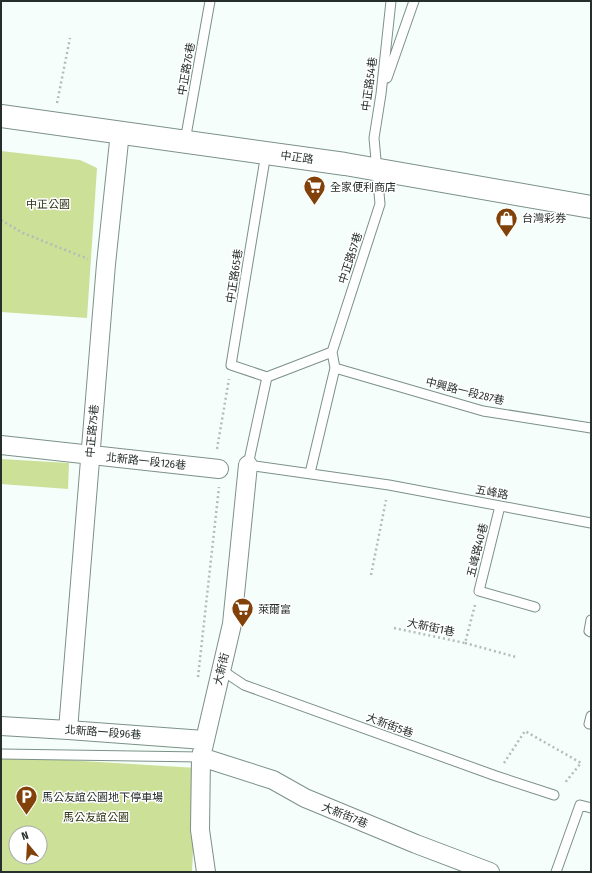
<svg xmlns="http://www.w3.org/2000/svg" width="592" height="873" font-family="'Fira Sans Condensed','Noto Sans TC',sans-serif">
<rect width="100%" height="100%" fill="#f5fefa"/>
<path fill="#cce098" fill-rule="evenodd" d="M1,151L80,160L97,168L87,318L1,312Z
M1,459L69,463L68,489L1,484Z
M1,756L197,768L192,872H1ZM16,833H40V857H16Z"/>
<g fill="none" stroke-linecap="round" stroke-linejoin="round">
<defs>
<path id="service" d="M387,78L414,1
M185,141L210,1
M266,153L231,365L267,377
M332,352L267,377L248,465L389,485L591,523
M335,368L483,411L591,428
M310,473L335,368L332,352L380,204L374,138L381,94L391,1
M500,506L479,591L535,607
M591,620L589,631L591,632
M220,669L244,685L496,776L554,795
M589,724L591,716
M1,754L201,757
M556,872L580,805L591,808"/>
<path id="minor" d="M1,445L219,469
M1,726L68,730L204,740
M68,730L106,264L120,132
M201,757L273,780L305,798L416,844L490,872
M206,872L200,830L201,757L232,624L248,465"/>
<path id="tertiary" d="M1,116L345,164L591,207"/>
</defs>
<use href="#service" stroke="#7c9187" stroke-width="11"/>
<use href="#minor" stroke="#7c9187" stroke-width="20"/>
<use href="#tertiary" stroke="#7c9187" stroke-width="24"/>
<path stroke="#b3bcb8" stroke-width="2.5" stroke-dasharray="2 3" stroke-linecap="butt" d="M57,103L70,38
M1,220L23,233L88,259
M217,449L229,379
M371,575L386,500
M394,628L465,643L475,605
M465,643L516,657
M198,677L219,487
M504,763L525,731L581,763L564,784"/>
<use href="#service" stroke="#fff" stroke-width="9"/>
<use href="#minor" stroke="#fff" stroke-width="18"/>
<use href="#tertiary" stroke="#fff" stroke-width="22"/>
</g>
<defs>
<symbol id="supermarket-pin" viewBox="-11 -11 22 30"><path d="M0 17L-7.5 6A9.5 9.5 0 1 1 7.5 6Z" fill="#824109" stroke="#fff"/><path d="M-6-5.5h2.5l.6 2H6L4.5 2H-2.5L-4.4-4H-6ZM-1.5 3.2a1.3 1.3 0 1 0 .1 0ZM3 3.2a1.3 1.3 0 1 0 .1 0Z" fill="#fff"/></symbol>
<symbol id="shop-pin" viewBox="-11 -11 22 30"><path d="M0 17L-7.5 6A9.5 9.5 0 1 1 7.5 6Z" fill="#824109" stroke="#fff"/><path d="M-5-2.5h2.3a2.7 3.5 0 0 1 5.4 0H5L5.5 6h-11ZM-1.5-2.5h3a1.5 2.3 0 0 0-3 0Z" fill="#fff"/></symbol>
<symbol id="parking-pin" viewBox="-11 -11 22 30"><path d="M0 17L-7.5 6A9.5 9.5 0 1 1 7.5 6Z" fill="#824109" stroke="#fff"/><path d="M-3.5-5.5H1a3.5 3.5 0 0 1 0 7H-1V5.5H-3.5ZM-1-3.4V-.6H.8a1.4 1.4 0 0 0 0-2.8Z" fill="#fff"/></symbol>
</defs>
<g fill-rule="evenodd">
<use href="#supermarket-pin" x="302" y="174" width="25" height="34"/>
<use href="#shop-pin" x="494" y="206" width="25" height="34"/>
<use href="#supermarket-pin" x="230" y="596" width="25" height="34"/>
<use href="#parking-pin" x="14" y="784" width="25" height="34"/>
</g>
<g text-anchor="middle" stroke-width="3" stroke-linejoin="round" paint-order="stroke">
<g font-size="11" fill="#262f2b" stroke="#fff">
<text transform="translate(186 69) rotate(-80)" y="4">中正路76巷</text>
<text transform="translate(369 84) rotate(-82)" y="4">中正路54巷</text>
<text transform="translate(297 157) rotate(8)" y="4">中正路</text>
<text transform="translate(350 258) rotate(-72)" y="4">中正路57巷</text>
<text transform="translate(234 276) rotate(-81)" y="4">中正路65巷</text>
<text transform="translate(465 391) rotate(14)" y="4">中興路一段287巷</text>
<text transform="translate(92 431) rotate(-85)" y="4">中正路75巷</text>
<text transform="translate(146 461) rotate(6)" y="4">北新路一段126巷</text>
<text transform="translate(492 492) rotate(10)" y="4">五峰路</text>
<text transform="translate(477 550) rotate(-76)" y="4">五峰路40巷</text>
<text transform="translate(431 627) rotate(12)" y="4">大新街1巷</text>
<text transform="translate(221 669) rotate(-77)" y="4">大新街</text>
<text transform="translate(390 725) rotate(20)" y="4">大新街5巷</text>
<text transform="translate(103 732) rotate(4)" y="4">北新路一段96巷</text>
<text transform="translate(345 815) rotate(22)" y="4">大新街7巷</text>
</g>
<g font-size="11" fill="#262f2b" stroke="#fff" text-anchor="start">
<text x="330" y="191">全家便利商店</text>
<text x="522" y="222">台灣彩券</text>
<text x="258" y="613">萊爾富</text>
<text x="42" y="801">馬公友誼公園地下停車場</text>
</g>
<g font-size="11" fill="#2b3313" stroke="#fff">
<text x="48" y="208">中正公園</text>
<text x="96" y="821">馬公友誼公園</text>
</g>
</g>
<rect width="592" height="873" fill="none" stroke="#262f2b" stroke-width="4"/>
<g transform="translate(28 845) rotate(342)"><circle r="19" fill="#ffffff" stroke="#a8acaa"/>
<path d="M0-3L7 15L0 10L-7 15Z" fill="#824109"/>
<text y="-6" font-size="11" font-weight="bold" text-anchor="middle" fill="#262f2b">N</text>
</g>
</svg>
